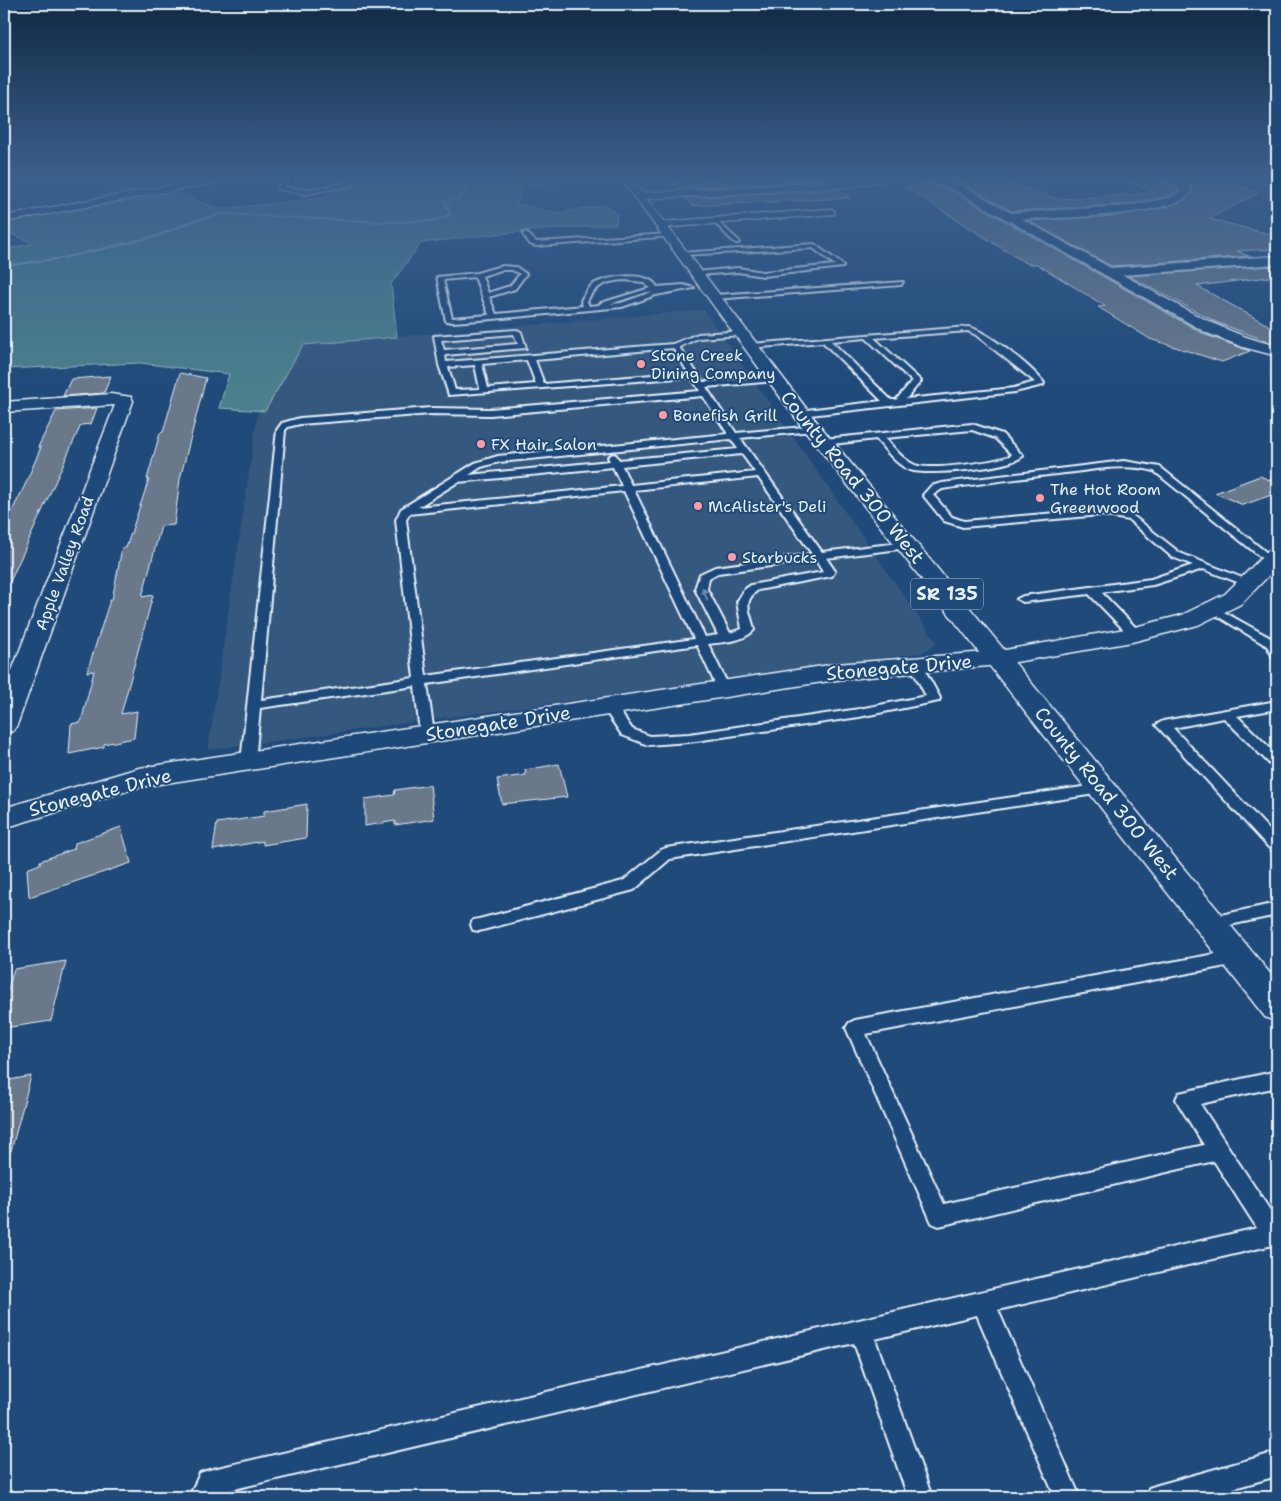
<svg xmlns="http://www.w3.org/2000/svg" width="1281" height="1501" font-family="'Shantell Sans',sans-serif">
<rect width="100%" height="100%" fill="#1f4a7a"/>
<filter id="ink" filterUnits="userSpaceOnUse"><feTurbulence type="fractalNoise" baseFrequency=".02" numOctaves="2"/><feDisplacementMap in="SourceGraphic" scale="10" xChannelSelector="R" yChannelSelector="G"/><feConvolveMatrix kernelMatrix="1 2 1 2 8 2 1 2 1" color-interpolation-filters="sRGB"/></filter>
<g filter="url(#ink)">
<path fill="#36587f" d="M704,310L937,643L922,653L208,750L258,411H265L302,345Z"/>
<path fill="#4b7f8d" stroke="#9ab8c2" d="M386,176H573V181L521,186L517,204L557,213L605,205L617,214L616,224L495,234L421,243L391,284L397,337L303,345L265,411L219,408L229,374L140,363L4,369V250L33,243L4,231V221L175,194L222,209L323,198L363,180Z"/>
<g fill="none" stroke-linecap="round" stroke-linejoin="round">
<path fill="#8daac6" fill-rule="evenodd" d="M460,176H464L460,179L469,190L458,200L447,201L452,216L431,222L382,223L222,215L194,222L158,237L63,259L4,267V265L63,257L157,235L192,220L222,213L382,221L431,220L449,214L443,200L456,198L465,190L456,179Z"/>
</g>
<path fill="#6b798a" stroke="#e8f1f8" d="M787,176H819L825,180L677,189L670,182Z
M984,176L1059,199L1155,193L1128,181L1159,179L1179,190L1168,196L1129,204L1011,211L962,183L949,180Z
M1215,176L1258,193L1209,219L1277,236V249L1237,251L1249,256L1111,266L1029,221L1115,216L1167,207L1185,200L1193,190L1190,184L1181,178Z
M927,183L952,191L1206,335L1250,351L1222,362L1150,339L1098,307L1105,306L1037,264H1028L1014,256L905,187Z
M838,189L850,198L693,206L685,198Z
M1274,266L1277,267V276L1197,286L1277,330V339L1270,342L1218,323L1129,276Z
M180,373L206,378L180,479L174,525L161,526L142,597L153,595L121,714L137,711L134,738L104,744V747L69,754L71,724L81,722L94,671L87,672L110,600H112L122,548H126L149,479H147L160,433L163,432Z
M111,376L104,393L63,396L71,379Z
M97,408L91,424L81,425L4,595V527L25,485L41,447H38L56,411Z
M1260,476L1277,483V493L1243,505L1215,493Z
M559,764L567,797L502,804L497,779L526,775L525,770Z
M430,785L434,819L395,825V821L365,826V799L394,795L395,790Z
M307,804L306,838L263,845V841L213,850L217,823L264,816V811Z
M121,827L131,863L29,897L27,869L40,864V861L74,849L75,843Z
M66,961L51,1021L4,1028V1003L14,969Z
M31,1076L11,1151L4,1150V1081Z"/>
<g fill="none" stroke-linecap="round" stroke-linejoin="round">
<defs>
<path id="lane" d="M285,176H290L283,187L305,190L348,183L352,176H357L352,185L305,194L278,189Z
M712,220H716L739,241V243H735Z
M526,232L536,242L670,234L673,236L536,246L530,244L523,234Z
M814,244L843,265V267L763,276L738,272L697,275L695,272L738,268L763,272L835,265L813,248L683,255L680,253Z
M501,266L516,267L526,274L515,289L489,297L496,314L583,306L581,301C584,295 586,290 592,285C605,276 649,270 657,287L683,285L694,288L656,295L622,307L493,319L453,322L446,321L437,277L477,273ZM501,270H512L520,274L510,286L488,293L482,276ZM475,277L489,315L452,318L443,280ZM625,280L643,282L650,288L601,303L599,305L589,306L587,301C595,285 608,281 625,280ZM647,292H652L621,303L610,304Z
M903,282L901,285L715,299L712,297L715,295Z
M969,327C988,332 1032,367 1044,383L1043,385L1015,392L801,416L797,413L798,411L882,401L823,342L750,348L746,346L750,344ZM968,331L976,335L1035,382L1014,388L906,399L921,381L874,338ZM866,338L912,381L896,400H891L831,341Z
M517,330L521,332L526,348L445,355L446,362L673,344L698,334L745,331L746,333L742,335L698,338L679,347L703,382L776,377L780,379L776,381L706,387L736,433L816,426V430L813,431L740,438L822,552L908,542L913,545L908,548L826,558L835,571L832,576L758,590C741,603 751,612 754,630C743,642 723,642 708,644L730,689L729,692H719L697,645L427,684L434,734L427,738L420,734L415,686L260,708L255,762L253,765H243L241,762L277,430L282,423L300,418L431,408L490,409L700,391L691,377L449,395L439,365L434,336ZM514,334L518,344L444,350L441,340ZM673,348L688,372L544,384L535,360ZM527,360L536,384L488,388L482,364ZM475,365L480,389L455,390L448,367ZM703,396L728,434L498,456L475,463L401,509L396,520L414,678L261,700L285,430L288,427L300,424L431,414L490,415ZM731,439L738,449L619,460L616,455L613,454L608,457L610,461L469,475L481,467L499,462ZM742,454L755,472L631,485L622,466ZM613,467L622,486L418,507L458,482ZM758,477L812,554L715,567L700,574L695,589L718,635L705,637L634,490ZM624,491L694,639L426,676L406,520L409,514ZM816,560L823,572L751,585L744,590L737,602L742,629L730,633L707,589L709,578L718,573Z
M972,424L1002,434L1023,456C1010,468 928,476 910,470C896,465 886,450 876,439L824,445L819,442L824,439ZM972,430L995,438L1012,455C996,462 931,471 915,465C903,460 894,448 885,438Z
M1124,461L1160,467L1277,561L1272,564L1268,563L1154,471C1124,463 1095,470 1065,473C1024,478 983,483 942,489L933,495L952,517L964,521L1101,509L1132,515L1180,553L1255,583L1249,586L1245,585L1203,569L1153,585L1101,592L1139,631L1141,634L1135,638L1131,637L1089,594L1023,602L1017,599L1023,596L1151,579L1193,565L1172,557L1129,520L1101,515L963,527L944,521L923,495L931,486L942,483Z
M1213,606L1276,641L1277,658L1273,657L1267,646L1209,611L1207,609Z
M916,661L922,665L940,698L939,701L859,717L689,742L648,745L622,735L602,706L604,703H614L632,729L650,736L689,734L859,709L926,696L910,665Z
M1277,701V709L1237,716L1277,755V768L1272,766L1224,718L1173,728L1277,838V853L1272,851L1156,725L1163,721Z
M1103,784L1110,789L1108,792L670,859L634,890L479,931L473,930L471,925L473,920L479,919L623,881L661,850L666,848Z
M1277,903V915L1211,929L1205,928L1203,923L1205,918L1211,917Z
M1237,950L1243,952L1245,957L1243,962L1237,964L866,1034L944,1204L1204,1145L1179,1105L1176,1099L1179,1093L1277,1071V1087L1200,1104L1277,1221V1244L998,1310L1080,1497H1055L977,1315L875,1339L932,1497H908L854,1343L217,1493L214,1497H189L200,1473L209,1470L1257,1228L1214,1161L939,1226L932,1223L846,1028L849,1023L855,1020Z
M1277,1452V1476L1202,1497H1146L1149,1488L1158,1485Z"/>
<path id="street" d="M877,176H898L893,179L846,187L639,199L634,196L639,193L846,181Z
M909,176H925L961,185L1011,213L1129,206L1169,198L1181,191L1180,188L1156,176C1169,176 1184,178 1192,189C1186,217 1049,218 1022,219L1111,268L1277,256V264L1123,275C1173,302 1221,333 1277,346V356L1243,347L1207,333L953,189Z
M830,209L834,210V214L661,228L655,225L661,222Z
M111,394L131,397L133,401L17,725L13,731L4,733V691L115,405L4,412V402Z
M1277,549V567L1241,604L1198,625L1132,642L999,665L836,680L140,787L4,828V808L139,768L836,664L999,651L1131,628L1182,615L1225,594L1269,550Z"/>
<path id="secondary" d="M221,176H241L236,179L4,222V216Z"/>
<path id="primary" d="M619,176H629L812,416L1277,982V1022L1265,1017L800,424Z"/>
</defs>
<use href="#lane" stroke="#e8f1f8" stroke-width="4"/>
<use href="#street" stroke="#e8f1f8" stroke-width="3"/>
<use href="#secondary" stroke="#e8f1f8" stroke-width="3"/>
<use href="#primary" stroke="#e8f1f8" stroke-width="3"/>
<use href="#lane" fill="#1f4a7a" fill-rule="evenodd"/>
<use href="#street" fill="#1f4a7a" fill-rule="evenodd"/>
<use href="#secondary" fill="#1f4a7a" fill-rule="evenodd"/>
<use href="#primary" fill="#1f4a7a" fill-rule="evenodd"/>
</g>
<defs><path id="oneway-solid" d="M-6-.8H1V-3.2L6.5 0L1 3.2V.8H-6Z" transform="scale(1.25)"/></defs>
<use fill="#6f8dac" href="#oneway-solid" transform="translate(705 594) rotate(-111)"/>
</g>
<linearGradient id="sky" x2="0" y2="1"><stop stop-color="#112943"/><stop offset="0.46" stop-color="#3c608d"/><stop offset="1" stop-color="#3c608d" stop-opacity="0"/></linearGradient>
<rect width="1281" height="386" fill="url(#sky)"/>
<g fill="#ff9aa2" stroke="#1f4a7a" stroke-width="2">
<circle cx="641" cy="364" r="5"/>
<circle cx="663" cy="415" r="5"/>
<circle cx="481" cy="444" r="5"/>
<circle cx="1040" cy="498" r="5"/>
<circle cx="698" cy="506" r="5"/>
<circle cx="732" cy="557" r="5"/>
</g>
<g text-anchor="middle" stroke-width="4" stroke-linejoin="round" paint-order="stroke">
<g font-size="16" fill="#e8f1f8" stroke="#1f4a7a" text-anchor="start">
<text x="651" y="361">Stone Creek<tspan x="651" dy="18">Dining Company</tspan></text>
<text x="673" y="421">Bonefish Grill</text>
<text x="491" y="450">FX Hair Salon</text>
<text x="1050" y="495">The Hot Room<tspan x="1050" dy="18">Greenwood</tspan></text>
<text x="708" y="512">McAlister's Deli</text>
<text x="742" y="563">Starbucks</text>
</g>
<g font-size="16" fill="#e8f1f8" stroke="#1f4a7a">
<text transform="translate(64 563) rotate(-70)" y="6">Apple Valley Road</text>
</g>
<rect fill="#1f4a7a" stroke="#acbfd2" stroke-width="1" x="911" y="578.5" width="72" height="31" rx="4"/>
<g font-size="18" font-weight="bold" fill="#e8f1f8">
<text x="947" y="600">SR 135</text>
</g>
<g font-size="19" fill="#e8f1f8" stroke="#1f4a7a">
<text transform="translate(853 477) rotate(51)" y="7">County Road 300 West</text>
<text transform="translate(899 667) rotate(-5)" y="7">Stonegate Drive</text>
<text transform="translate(498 723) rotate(-9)" y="7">Stonegate Drive</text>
<text transform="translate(100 792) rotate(-14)" y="7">Stonegate Drive</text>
<text transform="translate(1107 793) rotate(51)" y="7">County Road 300 West</text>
</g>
</g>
<rect width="1281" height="1501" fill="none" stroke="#1f4a7a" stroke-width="20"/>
<rect x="10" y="10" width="1261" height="1481" fill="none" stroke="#e8f1f8" stroke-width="2" filter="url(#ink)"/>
</svg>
